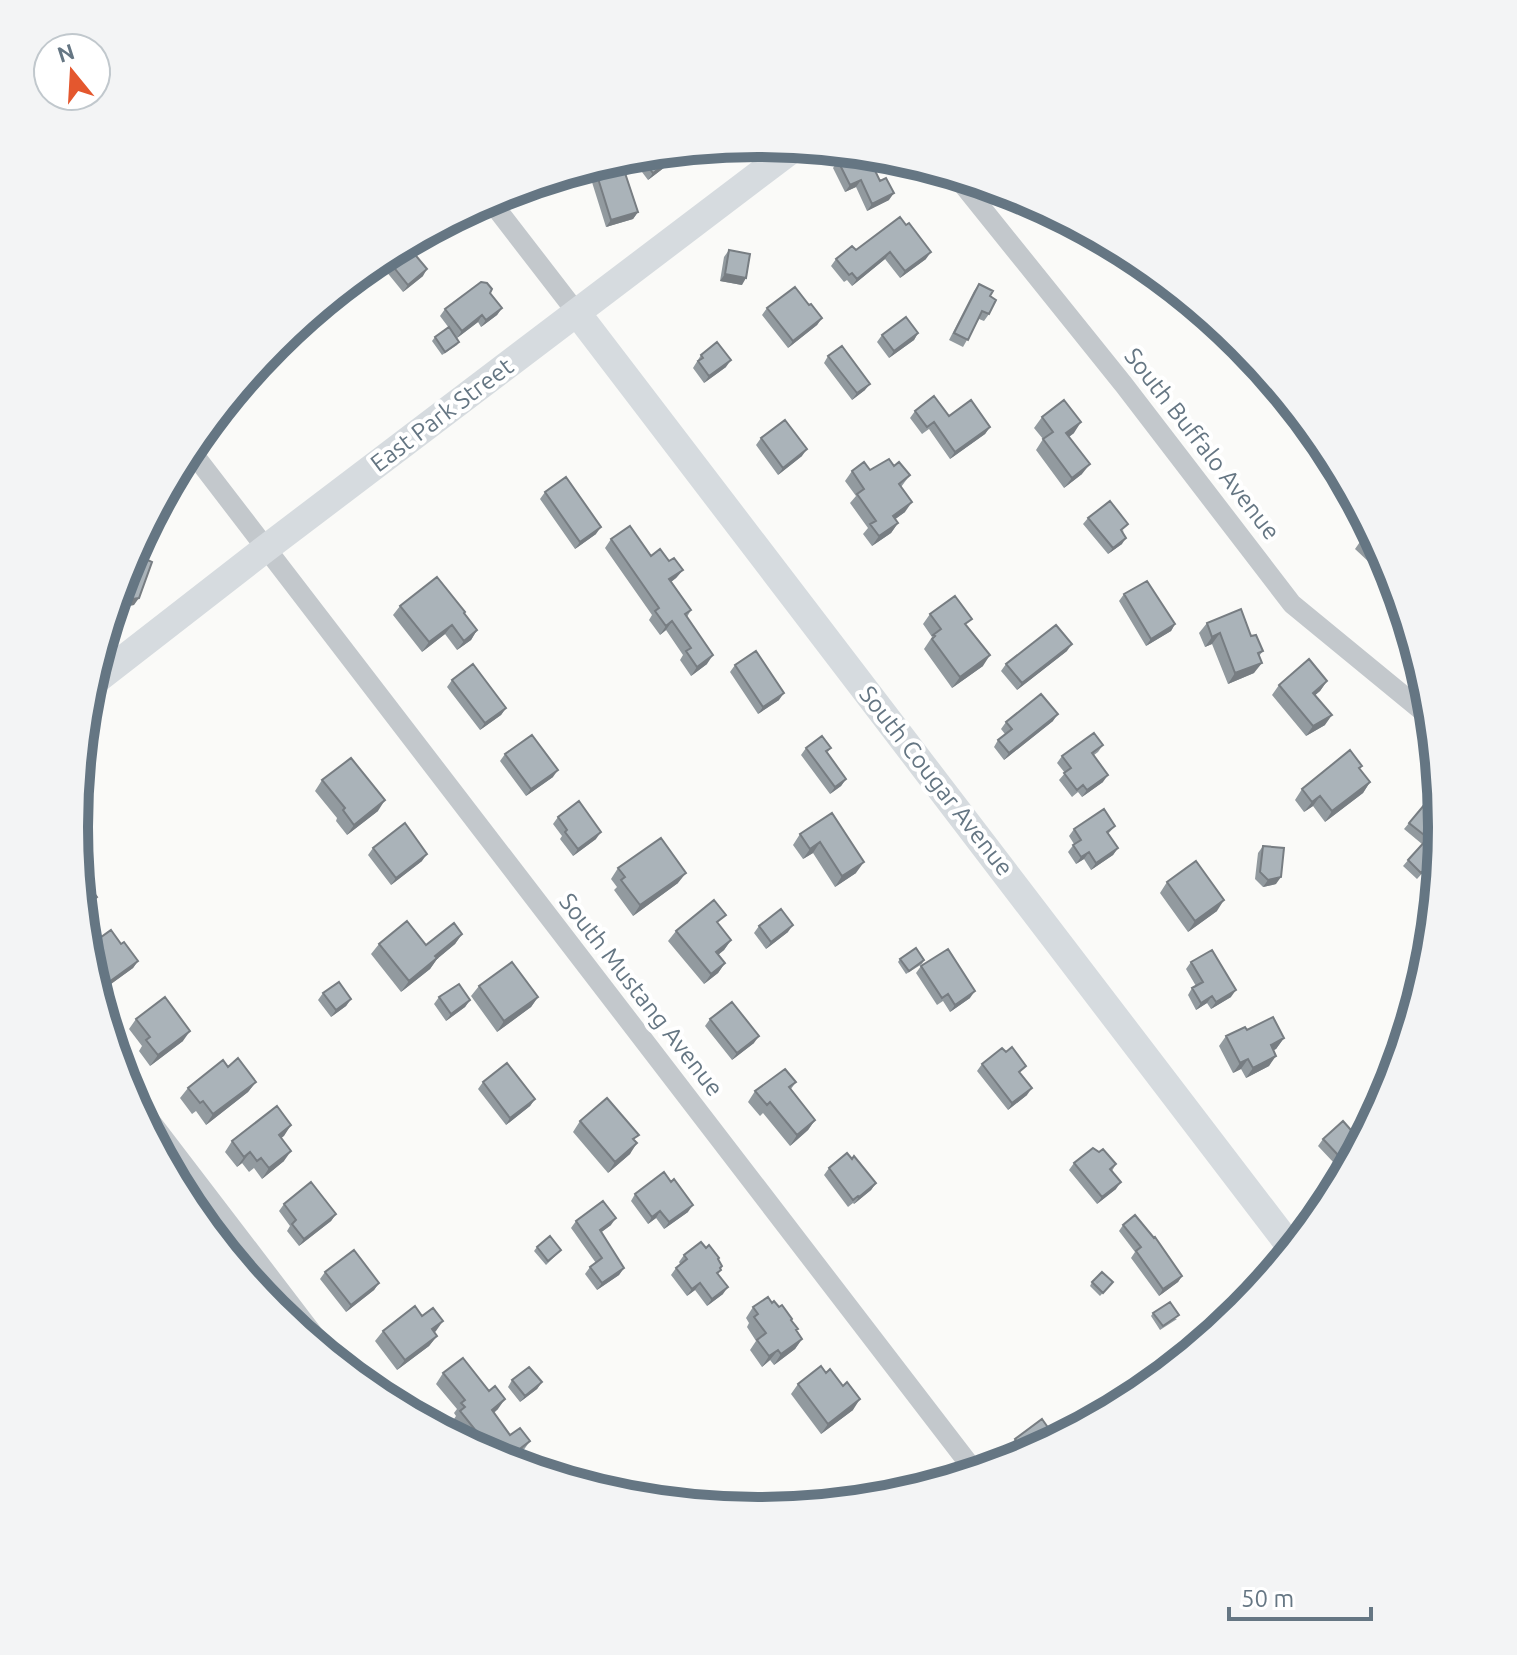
<svg xmlns="http://www.w3.org/2000/svg" width="1517" height="1655" font-family="Ubuntu,sans-serif">
<rect width="100%" height="100%" fill="#fafaf8"/>
<g fill="none" stroke-linecap="round" stroke-linejoin="round">
<path stroke="#c3c8cc" stroke-width="20" d="M956,176L1124,385L1292,604L1432,719
M489,199L577,313
M189,448L976,1473
M126,1089L333,1360"/>
<path stroke="#d6dbdf" stroke-width="28" d="M577,313L1293,1250
M90,685L265,549L795,147"/>
</g>
<path fill="#929a9f" d="M684,150L682,154L648,180L630,156Z
M838,161L889,200L867,211L856,187L845,192L833,168Z
M596,172L638,212L633,219L606,227L591,179Z
M900,217L926,259L900,278L885,259L852,286L847,280L844,282L831,266L836,259L856,250Z
M1081,227L1103,239L1095,245Z
M409,242L423,276L403,292L377,260Z
M729,250L742,285L720,281L724,257Z
M979,284L989,314L984,321L979,319L963,347L949,340L974,291Z
M490,293L502,308L497,315L481,327L478,322L457,338L459,342L457,345L442,355L432,341L435,337L449,328L440,316L445,309Z
M809,305L822,318L817,325L788,348L762,315L767,308Z
M918,333L914,340L889,358L877,342L882,335Z
M701,355L726,367L704,383L693,368Z
M828,356L865,390L852,400L824,363Z
M915,411L949,416L990,427L985,434L950,459L929,429L922,434L910,418Z
M1042,417L1074,433L1069,437L1082,474L1064,488L1036,450L1043,439L1034,428Z
M761,438L802,456L778,475L756,445Z
M894,466L910,475L901,487L905,512L895,519L898,523L891,533L872,546L863,534L868,528L850,503L856,496L845,481L852,471L870,470Z
M545,492L596,534L575,549L540,499Z
M1088,518L1124,531L1122,532V544L1108,554L1083,524Z
M611,539L651,556L669,561L683,570L676,578L671,582L691,610L687,617L707,664L691,676L680,660L683,655L666,630L660,635L649,620L652,615L605,548Z
M1362,539L1391,566L1392,569L1385,577L1355,549Z
M139,556L134,605L122,607L114,617L112,613L126,565Z
M1124,594L1175,624L1171,631L1146,646L1119,601Z
M400,606L464,613L477,630L471,640L457,650L445,634L422,652L393,615Z
M930,614L967,626L983,666L952,688L924,649L932,637L923,624Z
M1207,623L1263,651L1259,656L1254,673L1228,684L1212,644L1205,647L1199,633Z
M1067,651L1017,690L1001,671L1006,664Z
M735,665L779,700L758,714L730,672Z
M452,680L506,708L501,715L480,730L447,687Z
M1327,681L1320,691L1315,695L1325,725L1306,736L1272,695L1279,685Z
M1053,721L1004,760L994,747L998,740L1005,734L1001,729L1006,722Z
M1103,745L1098,752L1094,755L1103,782L1082,797L1078,792L1072,797L1059,780L1065,773L1057,763L1062,756Z
M806,748H831L827,753L846,779L841,786L830,794L801,755Z
M505,754L553,777L526,796L500,761Z
M1360,769L1370,782L1363,793L1325,822L1313,806L1304,812L1295,800L1302,789Z
M322,780L378,811L347,835L336,821L337,818L315,791Z
M832,813L856,873L835,887L813,853L803,859L793,845L800,834Z
M558,817L596,839L573,856L560,839L562,836L553,824Z
M1409,823L1443,828L1440,859L1437,857L1417,879L1403,866L1422,844L1404,829Z
M1115,826L1108,834L1118,848L1113,855L1091,870L1084,859L1076,864L1068,852L1074,844L1069,836L1074,829Z
M1263,846L1276,884L1263,887L1255,879L1258,853Z
M373,848L422,861L391,885L368,855Z
M618,868L678,883L633,916L614,890L617,887L611,879Z
M1167,882L1217,911L1188,932L1160,893Z
M719,925L731,940L724,950L718,955L725,963L718,973L704,984L668,941L676,931Z
M759,926L788,932L766,949L754,933Z
M462,934L455,944L437,959L430,969L401,992L371,954L379,944L426,945Z
M121,944L138,961L133,968L104,989L93,973L91,974L87,961Z
M900,959L924,960L922,964L906,974L898,962Z
M1191,962L1231,997L1211,1009L1207,1003L1196,1010L1188,995L1192,988L1196,986L1186,969Z
M921,966L970,998L950,1012L943,1001L937,1005L916,973Z
M479,986L538,997L531,1007L497,1032L471,996Z
M323,993L351,999L346,1006L331,1017L318,1000Z
M439,997L470,1000L465,1007L446,1021L434,1004Z
M136,1019L183,1041L150,1066L139,1051L142,1046L129,1029Z
M710,1019L754,1043L732,1060L705,1026Z
M1247,1030L1284,1038L1276,1049L1274,1050L1269,1066L1246,1078L1241,1069L1233,1073L1219,1046L1226,1036Z
M1006,1052L1021,1074L1027,1095L1008,1110L977,1071L982,1064Z
M228,1067L256,1082L248,1092L206,1125L196,1111L192,1114L180,1098L188,1088Z
M483,1082L535,1099L530,1106L506,1125L478,1089Z
M796,1082L791,1089L815,1120L808,1130L790,1146L763,1113L760,1116L748,1102L755,1091Z
M580,1121L635,1140L630,1154L608,1173L573,1132Z
M291,1125L281,1138L284,1161L262,1179L254,1168L249,1172L242,1163L237,1167L225,1152L232,1141Z
M1323,1139L1353,1145L1334,1163L1318,1146Z
M852,1159L876,1183L871,1190L854,1204L853,1203L848,1207L824,1175L829,1168Z
M1074,1163L1116,1164L1112,1171L1116,1189L1097,1204L1069,1170Z
M635,1194L688,1212L664,1229L656,1218L648,1224L631,1201Z
M284,1204L336,1214L331,1221L299,1246L287,1231L290,1226L279,1211Z
M576,1221L611,1225L601,1232L624,1268L619,1275L597,1290L585,1274L590,1267L596,1263L571,1228Z
M1123,1225L1182,1276L1178,1282L1159,1296L1131,1258L1135,1252L1119,1231Z
M537,1247L561,1250L546,1265L534,1251Z
M706,1248L718,1260L721,1270L718,1274L723,1294L707,1306L695,1290L687,1296L671,1275L676,1268L680,1264L679,1262L684,1255Z
M325,1272L379,1283L374,1290L346,1312L320,1279Z
M1092,1282H1113L1100,1296L1090,1286Z
M772,1303L779,1307L791,1320L802,1339L795,1349L774,1365L770,1360L762,1367L750,1350L756,1341L747,1327L749,1323L746,1318L753,1307Z
M1153,1313L1177,1319L1160,1330L1151,1316Z
M422,1316L436,1331L434,1332L437,1336L429,1346L397,1370L375,1341L383,1331Z
M443,1373L498,1409L494,1413L510,1435L530,1441L523,1451L496,1460L473,1447L452,1422L456,1416L454,1413L457,1409L436,1384Z
M512,1380L542,1382L537,1389L520,1402L508,1387Z
M798,1384L853,1410L821,1434L791,1394Z
M1015,1439L1050,1442L1051,1443L1015,1462L1009,1453L1012,1448L1010,1446Z"/>
<path fill="#777d82" d="M684,150L682,154L648,180L653,173L682,151Z
M861,180L856,187L845,192L850,185Z
M894,193L889,200L867,211L872,204Z
M638,212L633,219L606,227L611,220Z
M890,252L885,259L852,286L857,279Z
M931,252L926,259L900,278L905,271Z
M427,269L423,276L403,292L408,285Z
M725,274L746,278L742,285L720,281Z
M502,308L497,315L481,327L486,320Z
M482,315L478,322L457,338L462,331Z
M822,318L817,325L788,348L793,341Z
M918,333L914,340L889,358L894,351Z
M731,360L726,367L704,383L709,376Z
M870,384L865,390L852,400L857,393Z
M1081,422L1074,433L1059,444L1066,433Z
M990,427L985,434L950,459L955,452Z
M807,449L802,456L778,475L783,468Z
M1090,464L1082,474L1064,488L1072,478Z
M912,502L905,512L886,526L893,516Z
M898,523L891,533L872,546L879,536Z
M601,527L596,534L575,549L580,542Z
M1126,538L1122,544L1108,554L1113,548Z
M683,570L676,578L663,588L669,579Z
M139,598L134,605L122,607L114,617L126,600Z
M672,621L666,630L660,635L666,626Z
M1175,624L1171,631L1146,646L1151,639Z
M452,625L445,634L422,652L429,642Z
M477,630L471,640L457,650L464,641Z
M1220,633L1212,644L1205,647L1212,637Z
M1072,644L1067,651L1017,690L1022,683Z
M713,655L707,664L691,676L697,667Z
M990,655L983,666L952,688L960,677Z
M1262,663L1254,673L1228,684L1235,673Z
M1327,681L1320,691L1306,703L1313,693Z
M784,693L779,700L758,714L763,707Z
M506,708L501,715L480,730L485,723Z
M1058,714L1053,721L1004,760L1009,753Z
M1332,715L1325,725L1306,736L1313,726Z
M558,770L553,777L526,796L531,789Z
M1108,775L1103,782L1082,797L1087,790Z
M846,779L841,786L830,794L835,787Z
M1370,782L1363,793L1325,822L1332,811Z
M1320,796L1313,806L1304,812L1312,802Z
M385,800L378,811L347,835L354,825Z
M601,832L596,839L573,856L578,849Z
M820,842L813,853L803,859L810,849Z
M1118,848L1113,855L1091,870L1096,863Z
M1089,852L1084,859L1076,864L1081,857Z
M427,854L422,861L391,885L396,878Z
M864,862L856,873L835,887L842,876Z
M686,873L678,883L633,916L640,905Z
M1281,877L1276,884L1263,887L1268,880Z
M97,897L90,908L82,914V909Z
M1224,900L1217,911L1188,932L1195,921Z
M793,925L788,932L766,949L771,942Z
M462,934L455,944L437,959L430,969L401,992L409,981L435,956Z
M731,940L724,950L709,962L716,952Z
M138,961L133,968L104,989L109,982Z
M725,963L718,973L704,984L711,974Z
M1236,990L1231,997L1211,1009L1216,1002Z
M975,991L970,998L950,1012L955,1005Z
M1212,996L1207,1003L1196,1010L1201,1003Z
M538,997L531,1007L497,1032L504,1021Z
M351,999L346,1006L331,1017L336,1010Z
M470,1000L465,1007L446,1021L451,1014Z
M190,1031L183,1041L150,1066L158,1055Z
M759,1036L754,1043L732,1060L737,1053Z
M1284,1038L1276,1049L1263,1055L1271,1045Z
M1276,1056L1269,1066L1246,1078L1253,1068Z
M1248,1059L1241,1069L1233,1073L1240,1063Z
M256,1082L248,1092L206,1125L213,1114Z
M1032,1088L1027,1095L1008,1110L1012,1103Z
M535,1099L530,1106L506,1125L510,1118Z
M815,1120L808,1130L790,1146L797,1135Z
M291,1125L284,1136L271,1146L279,1135Z
M1358,1138L1353,1145L1334,1163L1339,1156Z
M637,1143L630,1154L608,1173L615,1162Z
M291,1151L284,1161L262,1179L269,1168Z
M250,1152L242,1163L237,1167L244,1157Z
M1121,1182L1116,1189L1097,1204L1102,1197Z
M876,1183L871,1190L854,1204L859,1197Z
M693,1205L688,1212L664,1229L669,1222Z
M660,1211L656,1218L648,1224L652,1217Z
M336,1214L331,1221L299,1246L304,1239Z
M616,1218L611,1225L595,1237L600,1230Z
M624,1268L619,1275L597,1290L602,1283Z
M1182,1276L1178,1282L1159,1296L1163,1289Z
M379,1283L374,1290L346,1312L351,1305Z
M700,1283L695,1290L687,1296L692,1289Z
M728,1287L723,1294L707,1306L712,1299Z
M443,1321L436,1331L425,1340L432,1329Z
M437,1336L429,1346L397,1370L405,1360Z
M802,1339L795,1349L774,1365L781,1354Z
M778,1350L770,1360L762,1367L769,1356Z
M542,1382L537,1389L520,1402L525,1396Z
M505,1399L498,1409L484,1420L492,1410Z
M860,1399L853,1410L821,1434L828,1424Z"/>
<path fill="#aab3b9" stroke="#777d82" stroke-width="2" d="M682,151L653,173L639,155Z
M856,153L867,154L880,181L886,178L894,193L872,204L861,180L850,185L838,161Z
M622,164L638,212L611,220L596,172Z
M900,217L906,225L909,223L931,252L905,271L890,252L857,279L852,273L849,275L836,259L852,246L856,250Z
M409,242L415,249L412,251L427,269L408,285L384,255Z
M729,250L750,254L746,278L725,274Z
M481,282L487,283L492,289L490,293L502,308L486,320L482,315L462,331L445,309Z
M979,284L993,291L990,296L996,300L989,314L982,311L968,340L954,333Z
M795,287L809,305L811,304L822,318L793,341L767,308Z
M906,317L918,333L894,351L882,335Z
M449,327L459,342L445,352L435,337Z
M717,342L731,360L709,376L698,361L703,358L701,355Z
M842,346L870,384L857,393L828,356Z
M934,396L949,416L971,400L990,427L955,452L934,422L927,427L915,411Z
M1064,400L1081,422L1066,433L1090,464L1072,478L1043,439L1053,432L1042,417Z
M785,420L807,449L783,468L761,438Z
M889,459L894,466L899,462L910,475L899,484L912,502L893,516L898,523L879,536L870,524L876,521L857,494L864,489L852,471L864,462L870,470Z
M566,477L601,527L580,542L545,492Z
M1110,501L1128,524L1121,530L1126,538L1113,548L1088,518Z
M158,516L139,556L152,562L139,598L126,600L119,610L114,604L126,565L149,523Z
M630,526L651,556L660,549L669,561L674,558L683,570L669,579L691,610L685,614L713,655L697,667L686,651L691,648L672,621L666,626L655,611L659,608L611,539Z
M1371,529L1391,566L1362,539Z
M437,577L465,612L464,613L477,630L464,641L452,625L429,642L400,606Z
M1147,581L1175,624L1151,639L1124,594Z
M955,596L972,619L965,624L990,655L960,677L932,639L935,636L933,635L941,629L930,614Z
M1241,609L1251,636L1256,635L1263,651L1258,653L1262,663L1235,673L1220,633L1212,637L1207,623Z
M1056,625L1072,644L1022,683L1006,664Z
M756,651L784,693L763,707L735,665Z
M1309,659L1327,681L1313,693L1332,715L1313,726L1279,685Z
M473,664L506,708L485,723L452,680Z
M1041,694L1058,714L1009,753L998,740L1012,729L1006,722Z
M1094,733L1103,745L1092,753L1108,775L1087,790L1083,785L1077,790L1064,773L1071,768L1062,756Z
M532,735L558,770L531,789L505,754Z
M822,736L831,748L826,751L846,779L835,787L806,748Z
M1350,750L1362,766L1359,768L1370,782L1332,811L1320,796L1312,802L1302,789Z
M351,758L385,800L354,825L343,810L345,808L322,780Z
M579,801L601,832L578,849L565,832L567,830L558,817Z
M1425,804L1442,818L1443,828L1441,852L1421,873L1408,860L1428,838L1409,823Z
M1104,809L1115,826L1107,832L1118,848L1096,863L1089,852L1081,857L1073,845L1081,840L1074,829Z
M832,813L864,862L842,876L820,842L810,849L800,834Z
M405,823L427,854L396,878L373,848Z
M661,838L686,873L640,905L621,880L625,877L618,868Z
M1263,846L1284,848L1281,877L1268,880L1260,872Z
M1196,861L1224,900L1195,921L1167,882Z
M78,872L97,897L82,909Z
M714,900L726,915L717,922L731,940L716,952L725,963L711,974L676,931Z
M781,909L793,925L771,942L759,926Z
M407,921L426,945L454,923L462,934L435,956L437,958L409,981L379,944Z
M111,930L121,944L124,942L138,961L109,982L97,966L92,970L88,965L86,948Z
M916,948L924,960L909,971L900,959Z
M948,949L975,991L955,1005L948,994L942,998L921,966Z
M1212,950L1236,990L1216,1002L1212,996L1201,1003L1192,988L1203,982L1191,962Z
M512,962L538,997L504,1021L479,986Z
M339,982L351,999L336,1010L323,993Z
M459,984L470,1000L451,1014L439,997Z
M165,997L190,1031L158,1055L146,1040L150,1037L136,1019Z
M732,1002L759,1036L737,1053L710,1019Z
M1273,1017L1284,1038L1271,1045L1276,1056L1253,1068L1248,1059L1240,1063L1226,1036L1245,1027L1247,1030Z
M1012,1047L1026,1066L1019,1072L1032,1088L1012,1103L982,1064L1002,1048L1006,1052Z
M238,1058L256,1082L213,1114L203,1101L200,1103L188,1088L223,1060L228,1067Z
M507,1063L535,1099L510,1118L483,1082Z
M785,1069L796,1082L789,1087L815,1120L797,1135L770,1102L767,1105L755,1091Z
M607,1098L639,1135L633,1139L637,1143L615,1162L580,1121Z
M277,1106L291,1125L279,1135L291,1151L269,1168L261,1158L257,1161L250,1152L244,1157L232,1141Z
M1343,1121L1358,1138L1339,1156L1323,1139Z
M1093,1148L1099,1152L1103,1149L1116,1164L1110,1169L1121,1182L1102,1197L1074,1163Z
M847,1153L852,1159L854,1156L876,1183L859,1197L858,1196L853,1200L829,1168Z
M664,1172L671,1182L674,1179L693,1205L669,1222L660,1211L652,1217L635,1194Z
M311,1182L336,1214L304,1239L292,1224L296,1220L284,1204Z
M603,1201L616,1218L600,1230L624,1268L602,1283L590,1267L602,1258L576,1221Z
M1135,1215L1154,1238L1155,1237L1182,1276L1163,1289L1136,1251L1141,1247L1123,1225Z
M550,1236L561,1250L548,1261L537,1247Z
M701,1242L706,1248L709,1245L719,1258L718,1259L722,1266L720,1268L721,1270L717,1273L728,1287L712,1299L700,1283L692,1289L676,1268L687,1259L684,1255Z
M354,1250L379,1283L351,1305L325,1272Z
M1102,1272L1113,1282L1103,1293L1092,1282Z
M768,1297L772,1303L774,1301L779,1307L782,1305L792,1319L791,1320L798,1329L796,1330L802,1339L781,1354L778,1350L769,1356L757,1340L766,1333L754,1317L758,1314L753,1307Z
M1170,1302L1179,1315L1163,1326L1153,1313Z
M415,1306L422,1316L433,1308L443,1321L432,1329L437,1336L405,1360L383,1331Z
M463,1358L489,1391L495,1386L505,1399L492,1410L510,1435L520,1428L530,1441L521,1448L536,1467L532,1471L496,1460L482,1452L489,1447L460,1411L465,1407L461,1403L465,1400L443,1373Z
M821,1366L826,1373L830,1369L843,1386L847,1382L860,1399L828,1424L798,1384Z
M529,1367L542,1382L525,1396L512,1380Z
M1042,1419L1054,1436L1049,1440L1051,1443L1023,1458L1014,1446L1018,1443L1015,1439Z"/>
<g text-anchor="middle" stroke-width="8" stroke-linejoin="round" paint-order="stroke">
<g font-size="24" fill="#657683" stroke="#fff">
<text transform="translate(442 415) rotate(-37)" y="8">East Park Street</text>
<text transform="translate(1202 444) rotate(52)" y="8">South Buffalo Avenue</text>
<text transform="translate(936 781) rotate(52)" y="8">South Cougar Avenue</text>
<text transform="translate(641 995) rotate(52)" y="8">South Mustang Avenue</text>
</g>
</g>
<path d="M0 0H1517V1655H0ZM88 827a670 670 0 1 1 1340 0a670 670 0 1 1-1340 0Z" fill="#f3f4f5" fill-rule="evenodd"/>
<path fill="none" stroke="#657683" stroke-width="10" d="M88 827a670 670 0 1 1 1340 0a670 670 0 1 1-1340 0Z"/>
<g transform="translate(72 72) rotate(342)"><circle r="38" fill="#ffffff" stroke="#c1c8cd" stroke-width="2"/>
<path d="M0-6L14 30L0 20L-14 30Z" fill="#e4572e"/>
<text y="-12" font-size="22" font-weight="bold" text-anchor="middle" fill="#657683">N</text>
</g>
<path d="M1229 1607v12h142v-12" fill="none" stroke="#657683" stroke-width="4"/>
<text x="1241" y="1607" font-size="24" fill="#657683" stroke="#ffffff" stroke-width="6" paint-order="stroke">50 m</text>
</svg>
